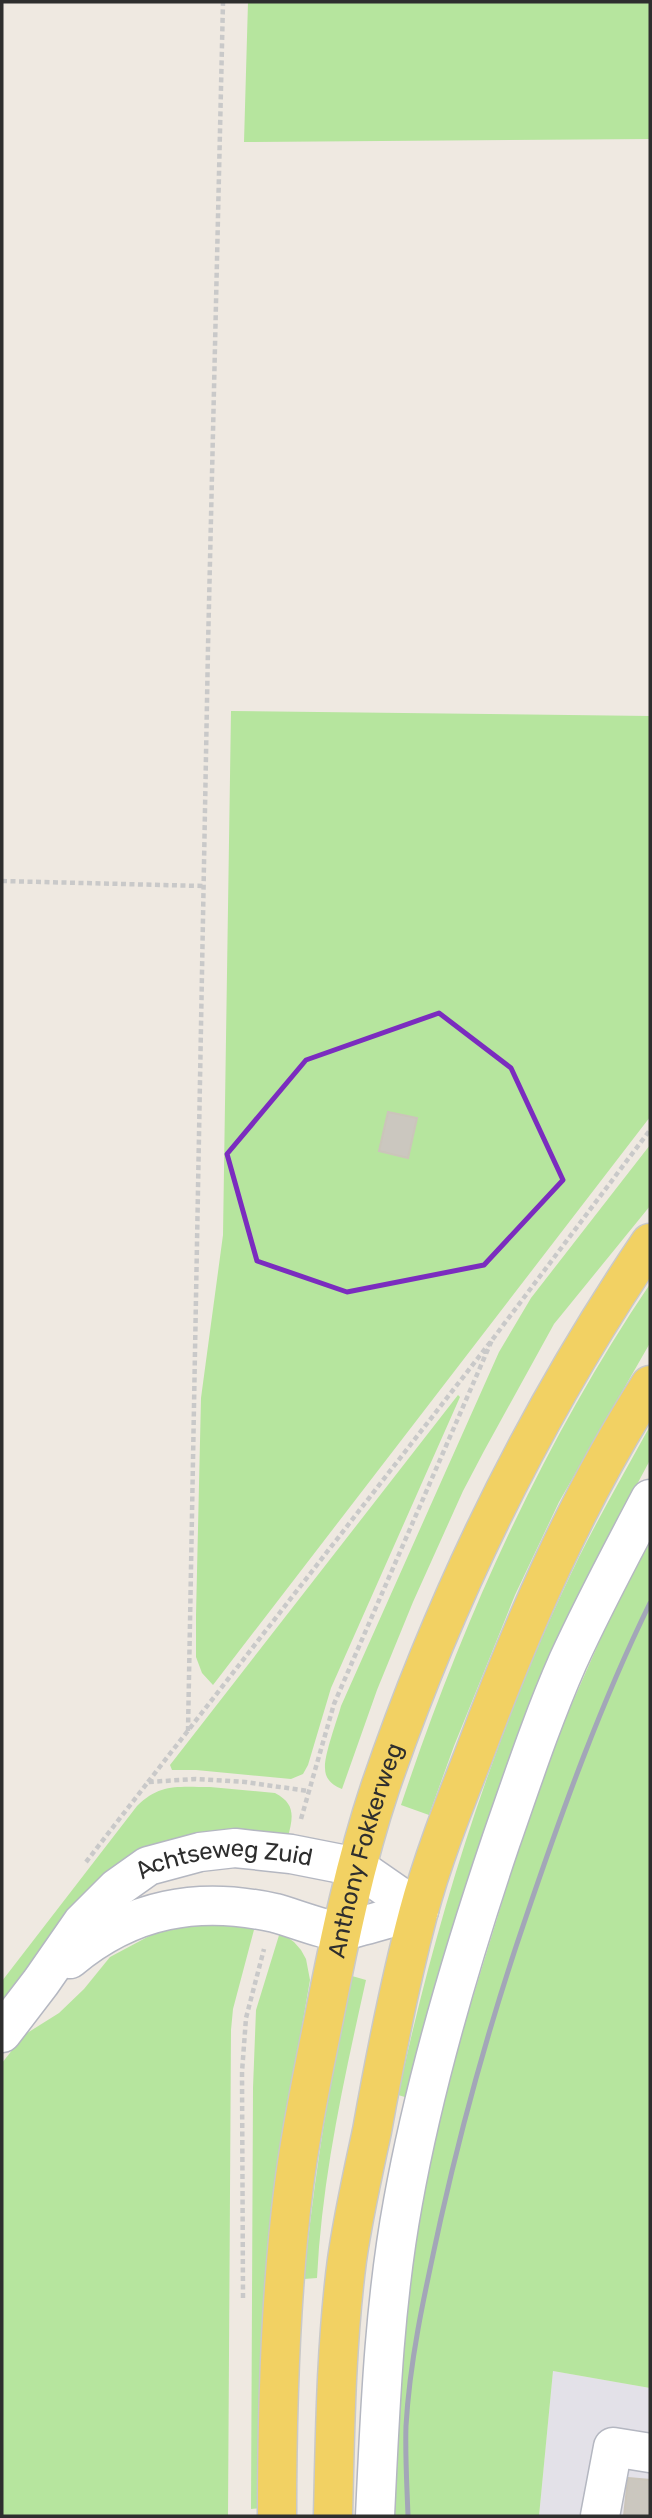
<svg xmlns="http://www.w3.org/2000/svg" width="652" height="2518" font-family="Rubik,sans-serif">
<rect width="100%" height="100%" fill="#efe9e1"/>
<path fill="#e3e1e8" d="M553,2371L650,2388V2516H539Z"/>
<path fill="#b6e59e" d="M248,2H650V139L244,142Z
M231,711L650,716V1117L213,1685L202,1673L196,1657V1615L201,1398L223,1235Z
M650,1145V1206L554,1324L484,1451L463,1491L413,1602L377,1690L342,1789C332,1785 325,1779 325,1768C324,1755 337,1721 341,1706L499,1352L531,1298Z
M650,1284V1343L559,1502L515,1595L454,1746L429,1815L401,1805C462,1622 542,1444 650,1284Z
M458,1395L460,1397L331,1688L308,1765L303,1774L291,1779L196,1770H172L170,1765Z
M650,1426V1460L591,1571L412,2099L398,2095C438,1910 496,1728 579,1557C601,1513 626,1470 650,1426Z
M650,1539V2388L553,2371L539,2516H387L394,2353L436,2117L516,1857L543,1779L566,1717L604,1631Z
M210,1787L275,1793C296,1804 293,1817 288,1837L225,1831L204,1832L147,1848L2,2006V1981L137,1806C160,1783 179,1787 210,1787Z
M195,1924L255,1926L233,2009L231,2030L228,2516H2V2063L24,2035L59,2013L84,1989L110,1957L153,1934L180,1926Z
M280,1932L294,1942L301,1950L306,1959L310,1980L294,2073L261,2508L251,2509L253,2088L256,2010Z
M352,1976L366,1980C344,2079 322,2177 317,2278L304,2279C314,2177 330,2076 352,1976Z"/>
<path fill="#cbc7bf" stroke="#cbc5ba" stroke-width="2" d="M388,1112L417,1118L408,1158L379,1151Z
M628,2478L650,2480V2516H624Z"/>
<g fill="none" stroke-linecap="round" stroke-linejoin="round">
<defs>
<g id="minor">
<path d="M70,1959C131,1908 198,1896 275,1913C291,1917 328,1932 342,1931C348,1931 356,1927 362,1926C381,1921 400,1915 419,1910"/>
<path id="s1" d="M2,2033L41,1982L82,1923L117,1888L148,1866L200,1852L235,1848L291,1854L357,1867L419,1910"/>
<path d="M375,2516C380,2412 384,2305 403,2202C425,2080 461,1959 501,1841C522,1781 542,1720 568,1661C593,1606 622,1552 650,1499"/>
<path d="M600,2516L613,2447L650,2453"/>
</g>
<g id="major">
<path id="s2" d="M277,2516C277,2406 280,2294 294,2185C301,2129 313,2073 324,2018C339,1941 355,1863 380,1788C446,1595 536,1411 650,1243"/>
<path d="M333,2516C335,2431 336,2344 347,2260C353,2217 363,2173 372,2131C385,2058 399,1986 418,1914C432,1861 453,1808 473,1757C521,1629 576,1500 650,1385"/>
</g>
</defs>
<use href="#minor" stroke="#b4b7c1" stroke-width="41"/>
<use href="#major" stroke="#c9c9c9" stroke-width="41"/>
<path stroke="#c9c9c9" stroke-width="4.5" stroke-dasharray="5 3.5" stroke-linecap="butt" d="M2,881L203,886
M188,1731L208,647L223,2
M148,1782L492,1340L650,1130
M301,1819L334,1704L492,1340
M86,1862L148,1782L196,1779L245,1782L308,1791
M243,2298L242,2072L246,2018L264,1949"/>
<use href="#minor" stroke="#fff" stroke-width="38"/>
<use href="#major" stroke="#f2d163" stroke-width="38"/>
<path stroke="#a3a6b8" stroke-width="5" d="M408,2516C407,2486 405,2456 406,2426C410,2356 426,2287 441,2218C464,2116 492,2016 526,1917C562,1811 601,1703 650,1603"/>
</g>
<path fill="none" stroke="#7b2cbf" stroke-width="5" stroke-linejoin="round" d="M439,1013L511,1068L563,1180L484,1265L347,1292L257,1261L227,1154L306,1060Z"/>
<g text-anchor="middle" stroke-width="5" stroke-linejoin="round" paint-order="stroke">
<g font-size="24" fill="#2e2e2e" stroke="#fff">
<text dy="8" stroke="none"><textPath href="#s2" startOffset="674">Anthony Fokkerweg</textPath></text>
<text dy="8" stroke="none"><textPath href="#s1" startOffset="301">Achtseweg Zuid</textPath></text>
</g>
</g>
<rect width="652" height="2518" fill="none" stroke="#2e2e2e" stroke-width="7"/>
</svg>
